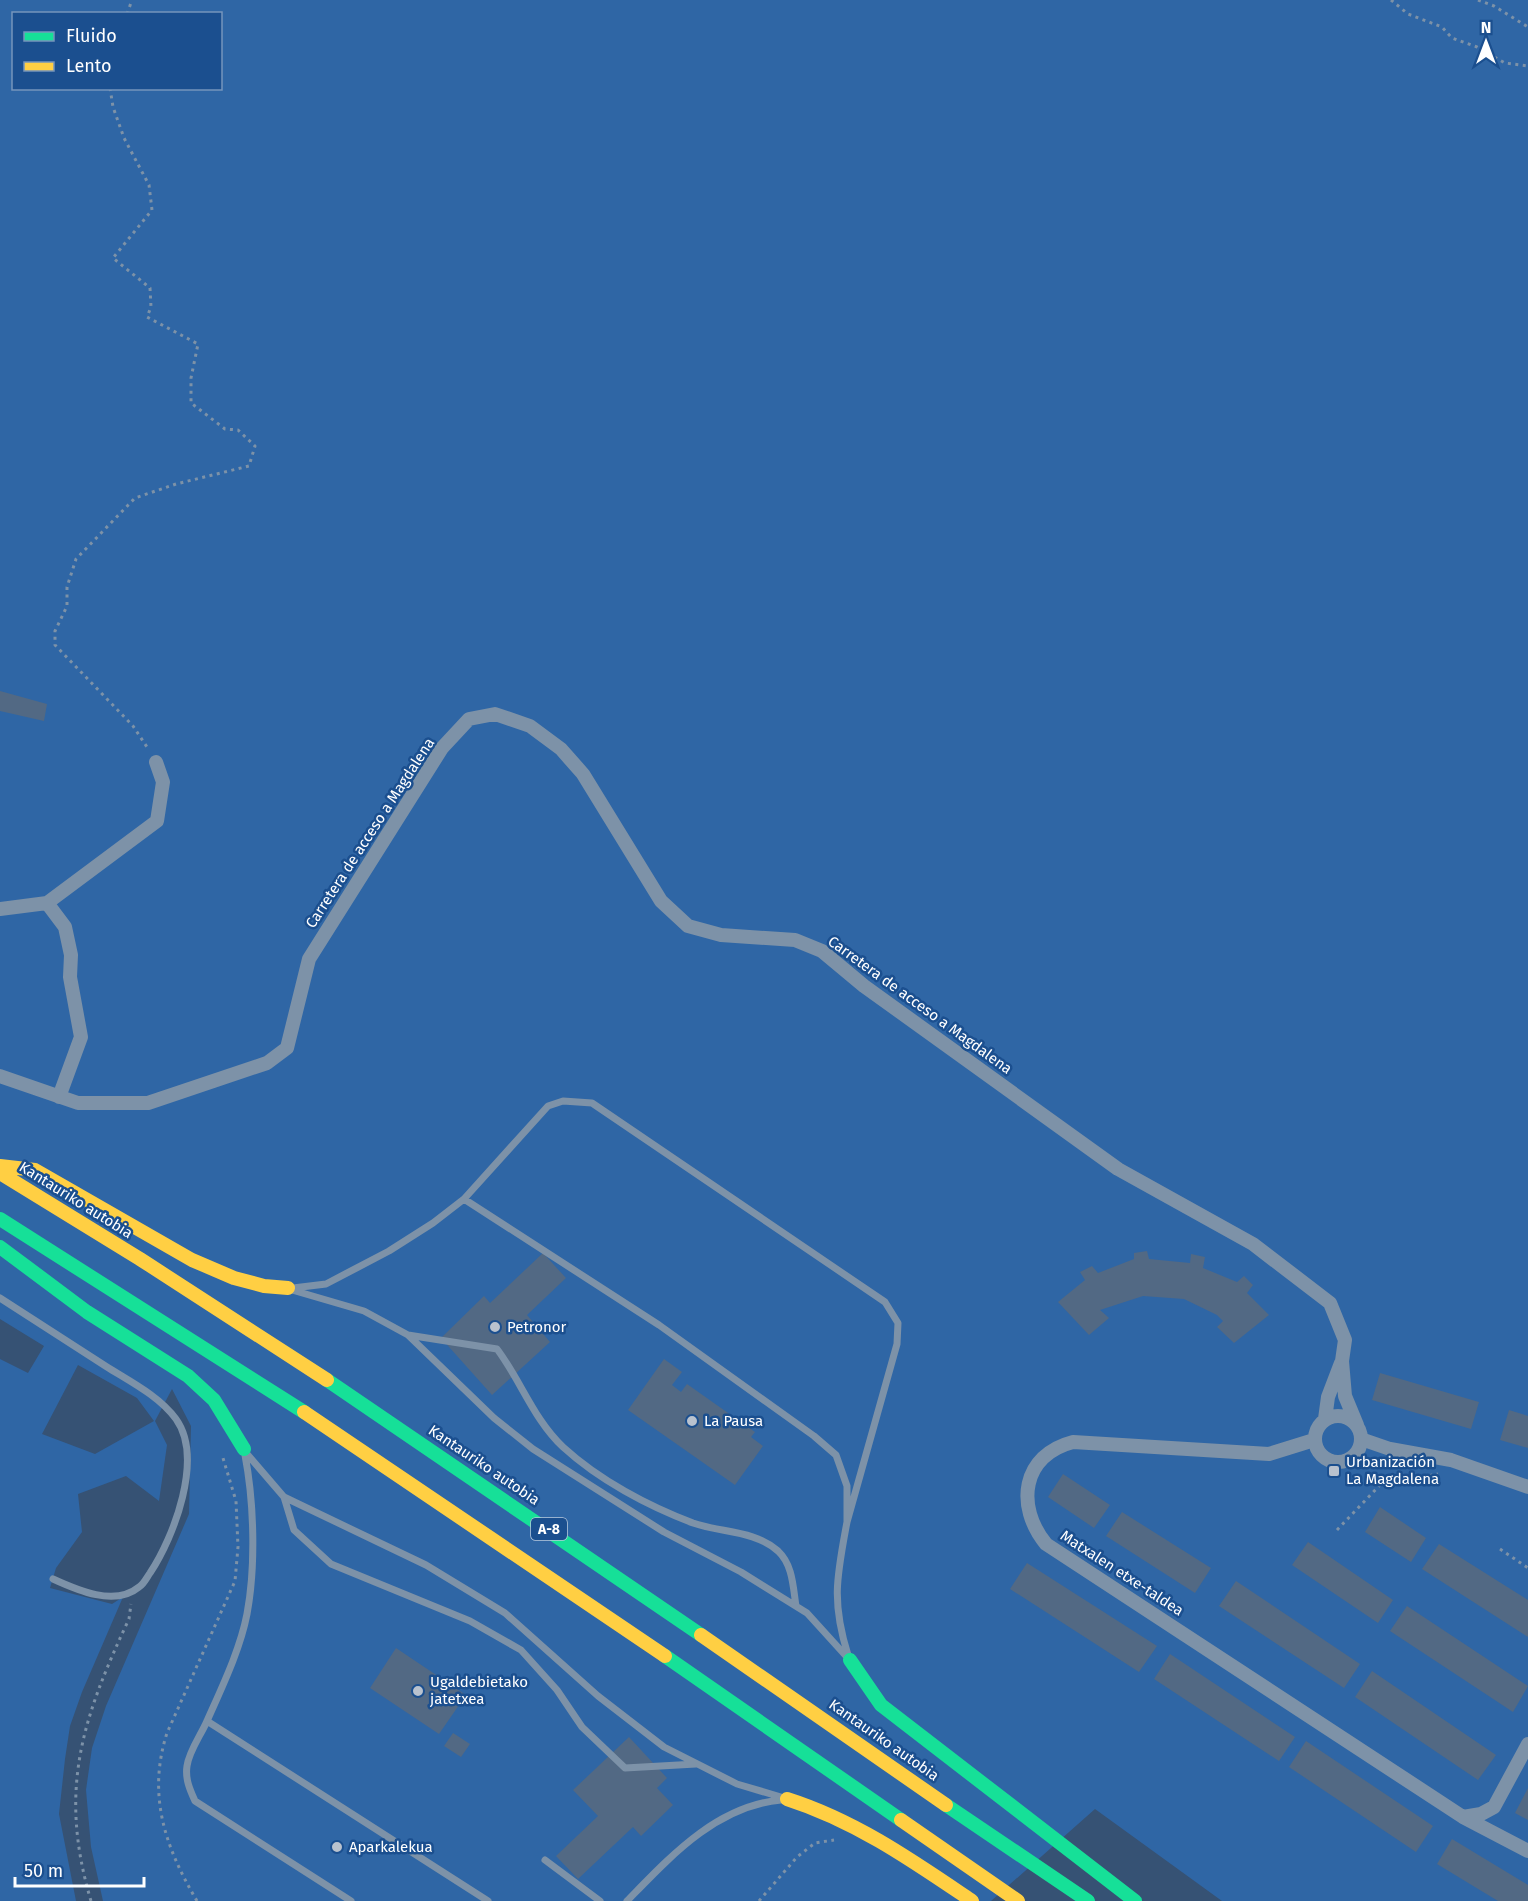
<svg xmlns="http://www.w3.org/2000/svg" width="1528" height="1901" font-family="'Fira Sans',sans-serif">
<rect width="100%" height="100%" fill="#365274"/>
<path fill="#2f66a5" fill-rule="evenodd" d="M0,0H1528V1901H1222L1095,1809L991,1901H103L91,1847L86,1790L92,1748L106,1706L189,1514L191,1426L172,1389L155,1421L167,1445L159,1501L126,1476L78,1494L82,1532L56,1568L50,1588L112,1604L123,1597L82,1692L70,1726L65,1759L59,1814L76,1901H0V1359L28,1373L44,1346L0,1319ZM14,14H220V88H14ZM78,1365L137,1398L154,1421L95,1454L42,1434Z"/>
<path fill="#526984" d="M0,691L47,704L44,721L0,711Z
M1147,1251L1149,1259L1190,1263L1191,1254L1205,1257L1203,1268L1237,1282L1244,1276L1253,1285L1247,1293L1269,1315L1234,1343L1217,1327L1223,1321L1217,1315L1184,1299L1143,1296L1100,1310L1109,1318L1089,1335L1058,1302L1085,1280L1080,1272L1092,1266L1098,1273L1134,1259V1253Z
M543,1253L566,1278L527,1315L550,1342L492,1395L441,1338L484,1296L490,1303Z
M664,1359L682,1372L672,1385L681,1392L687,1384L755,1432L751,1437L763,1446L735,1485L628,1410Z
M1380,1373L1479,1402L1471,1429L1372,1400Z
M1509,1410L1528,1416V1448L1500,1440Z
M1063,1474L1110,1505L1094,1528L1048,1497Z
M1380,1507L1426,1538L1411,1562L1365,1532Z
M1122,1512L1211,1568L1195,1593L1106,1536Z
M1308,1542L1393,1600L1378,1623L1292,1565Z
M1439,1544L1528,1600V1637L1422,1569Z
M1027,1563L1157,1646L1139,1672L1010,1589Z
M1236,1581L1360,1664L1344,1688L1219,1606Z
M1407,1606L1528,1686L1513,1712L1390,1631Z
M396,1648L466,1695L439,1734L370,1688Z
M1170,1654L1295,1737L1279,1761L1154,1679Z
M1372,1671L1496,1755L1478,1780L1355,1697Z
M453,1733L470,1744L461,1757L444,1746Z
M629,1737L667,1778L657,1788L673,1805L641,1836L633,1827L578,1879L556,1856L598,1816L573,1790Z
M1306,1741L1433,1826L1416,1852L1289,1767Z
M1528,1788V1820L1515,1813Z
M1452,1839L1528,1885V1901H1498L1437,1864Z"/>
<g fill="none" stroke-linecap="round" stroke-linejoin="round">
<path stroke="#7d92a8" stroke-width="3" stroke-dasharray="3 4.5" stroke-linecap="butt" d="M1391,0L1408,14L1442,27L1452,38L1477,47L1505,63L1528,66
M1478,0L1494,6L1528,27
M127,14L132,0
M110,88L113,107L124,138L149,185L152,210L113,258L150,288L151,307L147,317L198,344L191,378V403L225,429L238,430L255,446L249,466L176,484L135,498L76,559L67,587V606L55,631V645L133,726L149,750
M1337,1530L1380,1485L1438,1474
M1500,1549L1528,1568
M91,1901C58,1790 82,1719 129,1619L131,1604
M197,1901C165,1847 147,1795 167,1733L235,1581L238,1547L236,1501L223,1458
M759,1901L797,1857L815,1843L834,1840"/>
<path stroke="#7d92a8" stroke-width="7" d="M293,1288L326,1284L389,1251L433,1223L464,1199L548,1106L563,1101L592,1103L885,1302L898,1323L897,1344L847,1522V1486L836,1455L814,1436L659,1325L464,1199
M292,1290L364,1311L408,1335L494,1418L533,1449L664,1532L741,1572L807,1613L846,1656
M0,1298C36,1321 71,1344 107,1367C131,1382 159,1396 176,1419C204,1458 174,1537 150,1573C147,1577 144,1584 139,1587C115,1607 77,1590 53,1579
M408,1335L497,1349C521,1381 534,1420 563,1447C599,1480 648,1506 693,1523C722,1533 754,1530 778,1551C793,1565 793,1587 796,1606
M247,1454L284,1497L426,1565L505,1613L598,1696L664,1747L737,1784L781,1797
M245,1455C254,1502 256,1566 247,1614C240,1650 222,1687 207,1721C201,1735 189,1751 187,1766C185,1779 190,1790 195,1801L351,1901
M284,1497L294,1530L331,1564L470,1621L521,1650L557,1690L582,1727L625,1768L696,1764
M847,1522C837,1576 831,1601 848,1655
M207,1721L488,1901
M545,1860L600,1901
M627,1901C670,1857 716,1806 781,1800"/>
<path stroke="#7d92a8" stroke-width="14" d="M47,903L65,927L71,955L70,977L81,1037L59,1097
M0,909L47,903L157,821L163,782L156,762
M0,1076L78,1103H148L267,1063L287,1048L309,959L442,748L469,719L495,714L530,726L561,749L583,774L661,901L688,926L721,935L795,940L822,951L864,986L1118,1169L1253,1244L1330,1303L1345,1340L1342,1361L1345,1396L1357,1425
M1315 1439a23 23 0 1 1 46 0a23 23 0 1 1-46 0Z
M1325,1419L1328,1397L1341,1363
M1361,1439L1390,1449L1451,1460L1528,1487
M1314,1440L1269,1454L1073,1442C1022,1455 1015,1506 1046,1544L1463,1817L1528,1851
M1463,1817L1481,1814L1494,1807L1528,1744"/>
<path stroke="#16e098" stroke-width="14" d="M0,1219L304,1412
M0,1247L87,1312L188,1376L214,1400L244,1449
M327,1380L701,1635
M665,1656L901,1820
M850,1660L881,1705L1135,1901
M946,1805L1088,1901"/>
<path stroke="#ffcf43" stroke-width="14" d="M0,1166L35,1170L192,1260L234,1278L264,1286L288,1288
M0,1173L140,1259L327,1380
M304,1412L665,1656
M701,1635L946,1805
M787,1799C856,1821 913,1861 972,1901
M901,1820L1018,1901"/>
</g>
<g fill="#b9c2ce" stroke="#1b4f8f" stroke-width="2">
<circle cx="495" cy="1327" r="6"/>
<circle cx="692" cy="1421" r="6"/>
<rect x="1328" y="1465" width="12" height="12" rx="3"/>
<circle cx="418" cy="1691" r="6"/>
<circle cx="337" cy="1847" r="6"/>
</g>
<g text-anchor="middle" stroke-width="5" stroke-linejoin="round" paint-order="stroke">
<rect fill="#1b4f8f" stroke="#bbcadd" stroke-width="1.5" x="531" y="1518" width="36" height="22" rx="4.5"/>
<g font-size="14" font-weight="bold" fill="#fff">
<text x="549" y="1534">A-8</text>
</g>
<g font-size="15" fill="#fff" stroke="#1b4f8f">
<text transform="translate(370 833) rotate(-57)" y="5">Carretera de acceso a Magdalena</text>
<text transform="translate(920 1005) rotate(36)" y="5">Carretera de acceso a Magdalena</text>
<text transform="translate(76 1200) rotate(32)" y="5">Kantauriko autobia</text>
<text transform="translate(484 1465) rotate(34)" y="5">Kantauriko autobia</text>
<text transform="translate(1122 1573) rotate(33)" y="5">Matxalen etxe-taldea</text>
<text transform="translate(884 1740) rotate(35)" y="5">Kantauriko autobia</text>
</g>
<g font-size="15" fill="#fff" stroke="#1b4f8f" text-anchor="start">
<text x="507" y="1332">Petronor</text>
<text x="704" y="1426">La Pausa</text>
<text x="1346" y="1467">Urbanización<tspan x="1346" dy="17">La Magdalena</tspan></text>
<text x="430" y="1687">Ugaldebietako<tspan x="430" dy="17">jatetxea</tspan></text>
<text x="349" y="1852">Aparkalekua</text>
</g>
</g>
<rect x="12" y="12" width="210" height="78" fill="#1b4f8f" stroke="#7695bc" stroke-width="1.5"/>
<rect x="24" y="32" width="30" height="9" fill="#16e098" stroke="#7695bc" stroke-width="1.5"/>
<text x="66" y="42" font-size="18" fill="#ffffff">Fluido</text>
<rect x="24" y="62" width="30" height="9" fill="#ffcf43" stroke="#7695bc" stroke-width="1.5"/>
<text x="66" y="72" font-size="18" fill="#ffffff">Lento</text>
<g transform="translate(1486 42)" stroke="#1b4f8f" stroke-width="4.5" paint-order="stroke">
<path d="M0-4.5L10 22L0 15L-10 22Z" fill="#ffffff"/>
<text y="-9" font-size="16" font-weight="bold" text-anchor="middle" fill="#ffffff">N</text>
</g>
<path d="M15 1877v9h129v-9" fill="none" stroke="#ffffff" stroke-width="3"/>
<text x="24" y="1877" font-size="18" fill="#ffffff" stroke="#1b4f8f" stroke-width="4.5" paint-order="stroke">50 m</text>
</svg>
